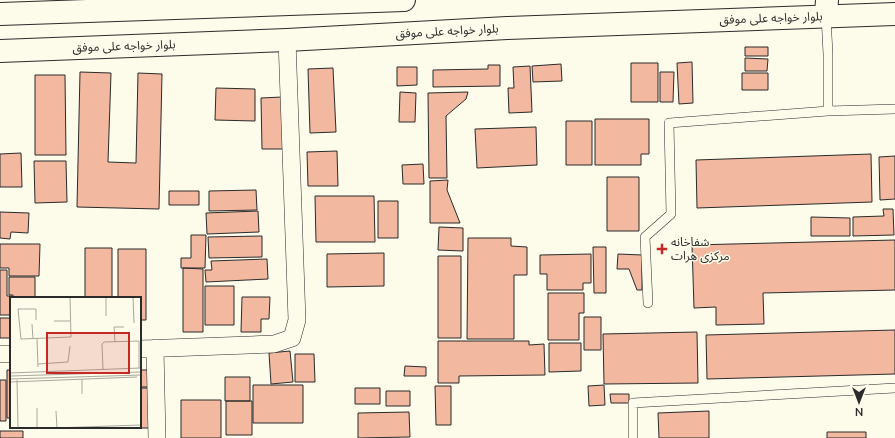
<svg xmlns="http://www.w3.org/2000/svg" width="895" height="438" font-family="Mulish,'Noto Sans Arabic',sans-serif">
<rect width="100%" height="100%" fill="#fdfbea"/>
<path fill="#f2b8a0" stroke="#2b2b2b" d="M745,47H768V56H745Z
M745,58L768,59L767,71H745Z
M692,62L693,103L679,104L677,63Z
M631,63H658V102H631Z
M561,64L562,81L533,82L532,66Z
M488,65H500V86L433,87V70L488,69Z
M530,66L532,112L509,113L508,88H514L513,67Z
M397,67H417V85L397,86Z
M333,68L336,132L310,133L308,69Z
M80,72L111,73L108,162L136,163L138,73L162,74L159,209L77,207Z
M660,72H674L673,102H660Z
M742,73H768V90H742Z
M35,75H65L66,155H35Z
M216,88L255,89V121L215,120Z
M400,92L416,93L415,122H399Z
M468,92L466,99L446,116L447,178H429L428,93Z
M282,97L283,149H262L261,98Z
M595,119H649V154H641V165H595Z
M566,121H592V165H566Z
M536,127L537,165L477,168L475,129Z
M337,151L338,186H308L307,152Z
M21,153L22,187H0V154Z
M871,154L872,202L697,208L696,160Z
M895,156V199L880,200L879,157Z
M34,161H66L67,202L35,203Z
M423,164L424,184H403L402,165Z
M607,177H639V231H607Z
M448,180L447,190L460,223H430V181Z
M256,190L257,210L209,211V191Z
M169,191H199V205H169Z
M315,196H374L375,242H316Z
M378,201H398V238H378Z
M883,209H893L894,235L853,236V217L884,216Z
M258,211L259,232L207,234L206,213Z
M0,212L29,213L28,233L11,232L10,239L0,238Z
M811,217L850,218V236H811Z
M439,227L463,228V251L438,250Z
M191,235H206L205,268H181V258H191Z
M262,236V257L209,258L208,237Z
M468,238H511V246L527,247V275H514V339H467Z
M895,240V290L763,293L764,324L716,325V307L694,308L692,245Z
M0,244H40L39,276H9V268H0Z
M593,247H606V293H594Z
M85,248H112V298H85Z
M118,249H146V320H140V298H118Z
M384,253V286L327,287V254Z
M591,254V283H583V290H547V274H540V255Z
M618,254L642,255V290H637L629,269H617Z
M438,256H461V338H438Z
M267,259L268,279L206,282L205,270H212L211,261Z
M183,268L203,269V332H183Z
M0,270H7V296H12L11,315H0Z
M9,277H35V298H13V295H9Z
M205,286H234V325H205Z
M548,293H584V313H579V340H548Z
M242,297H270L269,319H261V332H241Z
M584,317H601V350H584Z
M0,318H11V338H0Z
M895,330V374L707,379L706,335Z
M697,332L698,383L604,384L603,334Z
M438,341H529V345L544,344L545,375L459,376V383H438Z
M549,343H581V371L549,372Z
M290,351L293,382L271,384L269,353Z
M295,354H314L315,382H295Z
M405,366L426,367V376H404Z
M7,370H11V418H7Z
M140,370H149V387H140Z
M225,377H250V401H225Z
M0,380H6V421H0Z
M253,385H303V423H253Z
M604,385L605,405L589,406L588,386Z
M435,386H451V425H436Z
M140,388H149V428H110L140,427Z
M355,388H380V404H355Z
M386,391H410V406H386Z
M610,394H629V403H611Z
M181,400H221V438H181Z
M226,401H252V435H226Z
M709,411V438H659L658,413Z
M409,412L410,437L358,438V413Z
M0,431H23V438H0Z
M827,432H866V438H827Z"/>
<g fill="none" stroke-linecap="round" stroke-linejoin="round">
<defs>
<path id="lane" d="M826,16L828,54V111
M648,303L645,237L671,214L669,123L828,111L895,109
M633,438V403L895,388"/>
<path id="street" d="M155,348L157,438
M140,349L274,344L292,338L297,320L287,40
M0,354H11"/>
<path id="secondary" d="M0,51L287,40L507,28L895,14"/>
<path id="highway" d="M0,14L404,0
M826,16L827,0"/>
</defs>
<use href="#lane" stroke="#2b2b2b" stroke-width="10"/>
<use href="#street" stroke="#2b2b2b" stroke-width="18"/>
<use href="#secondary" stroke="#2b2b2b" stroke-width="24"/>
<use href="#highway" stroke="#2b2b2b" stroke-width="24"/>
<use href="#lane" stroke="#fdfbea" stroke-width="9"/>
<use href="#street" stroke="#fdfbea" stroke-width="17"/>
<use href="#secondary" stroke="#fdfbea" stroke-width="22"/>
<use href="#highway" stroke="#fdfbea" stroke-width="22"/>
</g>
<path fill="#c62828" stroke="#fdfbea" stroke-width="1.5" d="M660 243h4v4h4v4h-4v4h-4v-4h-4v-4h4z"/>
<g text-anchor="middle" stroke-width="3" stroke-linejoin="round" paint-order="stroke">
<g font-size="12" fill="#2b2b2b" stroke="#fdfbea">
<text transform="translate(771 18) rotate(-2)" y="4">بلوار خواجه علی موفق</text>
<text transform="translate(447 31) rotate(-3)" y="4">بلوار خواجه علی موفق</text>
<text transform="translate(124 46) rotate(-2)" y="4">بلوار خواجه علی موفق</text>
</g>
<g font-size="12" fill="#2b2b2b" stroke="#fdfbea" text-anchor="start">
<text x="671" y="246">شفاخانه<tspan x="671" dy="14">مرکزی هرات</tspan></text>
</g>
</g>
<g transform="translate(10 297)">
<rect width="131" height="131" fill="#fdfbea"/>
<path fill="none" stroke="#a9a89e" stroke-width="1" d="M96,0V19M123,0L124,26M26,23V12H8L11,42L61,40L60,0M44,24H60M22,27L23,42M27,41L28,70M105,45L104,30H114M28,67L58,65L60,49M93,73L92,47L94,45L129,44V71M0,76L131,71M0,79L131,75M0,82L131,78M72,82V97M7,83L8,131M0,85L127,80M46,114L47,131M27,131V111M43,131L131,128"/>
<path fill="#c62828" fill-opacity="0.15" stroke="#c62828" stroke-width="2" d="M37,36H119V76H37Z"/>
<rect width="131" height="131" fill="none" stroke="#2b2b2b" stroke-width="2"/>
</g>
<g transform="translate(859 402) rotate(180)" stroke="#fdfbea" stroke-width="3" paint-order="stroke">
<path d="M0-3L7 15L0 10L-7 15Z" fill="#2b2b2b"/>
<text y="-6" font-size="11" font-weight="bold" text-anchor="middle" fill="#2b2b2b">N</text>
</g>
</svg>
